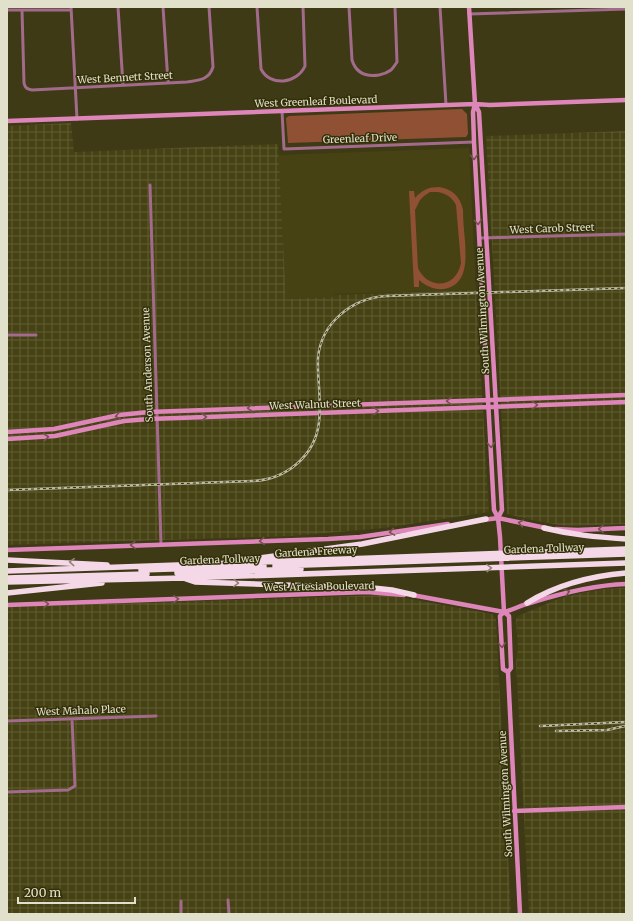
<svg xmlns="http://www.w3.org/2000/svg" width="633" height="921" font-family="Merriweather,serif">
<defs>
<pattern id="industrial-grid" width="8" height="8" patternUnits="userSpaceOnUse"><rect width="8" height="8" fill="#464214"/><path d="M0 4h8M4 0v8" fill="none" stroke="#605d35"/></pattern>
</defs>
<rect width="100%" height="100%" fill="#3d3a15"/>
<path fill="#464214" d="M469,148L476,290L334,294V297L286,299L278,155Z"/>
<path fill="url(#industrial-grid)" d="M71,123L74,152L278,144L286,299L333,297V295L476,290L489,512L384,528L291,536L7,545V126Z
M626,131V524L565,526L536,521L507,514L486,136Z
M626,588V914H529L517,680L516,663L518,647L516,619L518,616L558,599L581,593L605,589Z
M389,595L492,614L496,619L511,914H7V607Z"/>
<path fill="#905034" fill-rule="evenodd" d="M462,109L467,114L468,134L466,137L288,143L286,118L289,116Z
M439,187C452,189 460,196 463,210C463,220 464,230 465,241C466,259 468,285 444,289C434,290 426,286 419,280V287H414L409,191H414L415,198C422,190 429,187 439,187ZM438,192C447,194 452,197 456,205L461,263C456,289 428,290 418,268L415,210L420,200L424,196L430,192Z"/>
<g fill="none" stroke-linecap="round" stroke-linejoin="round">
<path stroke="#a36b8b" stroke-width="3" d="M71,7L77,119
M118,7L123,85
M163,7L168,82
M257,7L261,69C270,87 297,84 305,66L303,7
M349,7L352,60C356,73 366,77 379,75C384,74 387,73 391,70C393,68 395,65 397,62L395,7
M440,7L446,105
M7,10H71
M22,10L24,83C25,88 27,89 32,90L187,82C199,80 209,80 213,67L209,7
M469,14L626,9
M282,111L284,149L474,142
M150,185L161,544
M479,238L626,234
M7,335H36
M7,721L156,716
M7,792L68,790L75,786L72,719
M228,900L229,914
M181,901V914"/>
<path stroke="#de86ba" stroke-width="4.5" d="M469,7L475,104L473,112L474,142L494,510L498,518L500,537L504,612L509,616L511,668L508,672L520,914
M475,104L479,112L502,510L498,518
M7,121L475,104L490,105L626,100
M7,432L54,429L119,415L149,412L626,395
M7,439L55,436L124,421L149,419L626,402
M483,520L498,518L546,528
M556,529L577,530L626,528
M7,550L328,539L360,537L448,524
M412,595L504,612C513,610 521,605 530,603C562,593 593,585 626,584
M7,605L367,592L404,595
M504,612L500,616L503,669L508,672
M514,811L626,807"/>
<path stroke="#f5d8e7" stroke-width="5.5" d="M544,528C573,535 596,537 626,539
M7,560L107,565
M246,560L362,544L486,519
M275,566L626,554
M141,570L264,566
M7,571L626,549
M177,573L301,569
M7,578L147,574
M186,579L195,582L373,588L392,590L414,595
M7,582L184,578L626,563
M7,593L102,583
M527,603C558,584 590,576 626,573"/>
<defs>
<path id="rail" d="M7,490L252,481C285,480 315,457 319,422C322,401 317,380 318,358C321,323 352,298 386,296L626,288
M540,726L626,722
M556,731L607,730L625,726"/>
</defs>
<use href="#rail" stroke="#bdbba3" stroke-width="2.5"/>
<use href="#rail" stroke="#332f09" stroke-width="1" stroke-dasharray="3" stroke-linecap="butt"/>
</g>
<defs><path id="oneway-chevron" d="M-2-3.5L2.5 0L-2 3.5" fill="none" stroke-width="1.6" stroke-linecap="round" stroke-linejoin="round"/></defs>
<g stroke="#775250">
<use href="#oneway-chevron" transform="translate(474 157) rotate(87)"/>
<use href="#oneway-chevron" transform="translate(478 222) rotate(86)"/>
<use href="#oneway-chevron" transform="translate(449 401) rotate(178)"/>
<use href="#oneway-chevron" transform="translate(535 405) rotate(-2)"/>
<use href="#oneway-chevron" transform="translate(250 408) rotate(178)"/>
<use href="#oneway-chevron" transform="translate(376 411) rotate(-2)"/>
<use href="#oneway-chevron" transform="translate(118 416) rotate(168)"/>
<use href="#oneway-chevron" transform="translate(204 417) rotate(-2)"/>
<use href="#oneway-chevron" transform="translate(46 437) rotate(-7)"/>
<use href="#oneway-chevron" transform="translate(491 445) rotate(87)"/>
<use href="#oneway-chevron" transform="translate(521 523) rotate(-168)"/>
<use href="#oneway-chevron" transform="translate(601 529) rotate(178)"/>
<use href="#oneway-chevron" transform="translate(392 532) rotate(171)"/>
<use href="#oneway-chevron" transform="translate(262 541) rotate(178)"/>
<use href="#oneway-chevron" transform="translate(133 545) rotate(178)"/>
<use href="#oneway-chevron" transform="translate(567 592) rotate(-16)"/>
<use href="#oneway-chevron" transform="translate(176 599) rotate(-2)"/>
<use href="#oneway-chevron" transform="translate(46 604) rotate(-2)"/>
<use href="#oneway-chevron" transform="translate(502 645) rotate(86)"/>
</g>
<g stroke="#948478">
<use href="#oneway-chevron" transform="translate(72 562) rotate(-176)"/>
<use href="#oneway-chevron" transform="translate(489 568) rotate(-2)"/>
<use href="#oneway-chevron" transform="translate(236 583) rotate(2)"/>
</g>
<g text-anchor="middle" stroke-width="3" stroke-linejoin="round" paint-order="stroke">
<g font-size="10" fill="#e1e0cb" stroke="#332f09">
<text transform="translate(125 77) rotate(-3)" y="4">West Bennett Street</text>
<text transform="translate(316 101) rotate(-2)" y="4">West Greenleaf Boulevard</text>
<text transform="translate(360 138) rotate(-2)" y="4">Greenleaf Drive</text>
<text transform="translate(552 228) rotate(-2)" y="4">West Carob Street</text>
<text transform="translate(482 311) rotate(-93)" y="4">South Wilmington Avenue</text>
<text transform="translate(147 365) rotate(-92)" y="4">South Anderson Avenue</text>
<text transform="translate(315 404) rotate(-2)" y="4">West Walnut Street</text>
<text transform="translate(544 548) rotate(-2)" y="4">Gardena Tollway</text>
<text transform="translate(316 551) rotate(-3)" y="4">Gardena Freeway</text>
<text transform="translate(220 559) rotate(-2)" y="4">Gardena Tollway</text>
<text transform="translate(319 586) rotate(-1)" y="4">West Artesia Boulevard</text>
<text transform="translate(81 710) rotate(-2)" y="4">West Mahalo Place</text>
<text transform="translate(505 794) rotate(-93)" y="4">South Wilmington Avenue</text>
</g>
</g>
<rect width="633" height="921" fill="none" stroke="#e1e0cb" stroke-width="16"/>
<path d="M18 897v6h117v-6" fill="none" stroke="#e1e0cb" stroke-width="2"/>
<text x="24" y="897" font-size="12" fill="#e1e0cb" stroke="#332f09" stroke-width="3" paint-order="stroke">200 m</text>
</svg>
